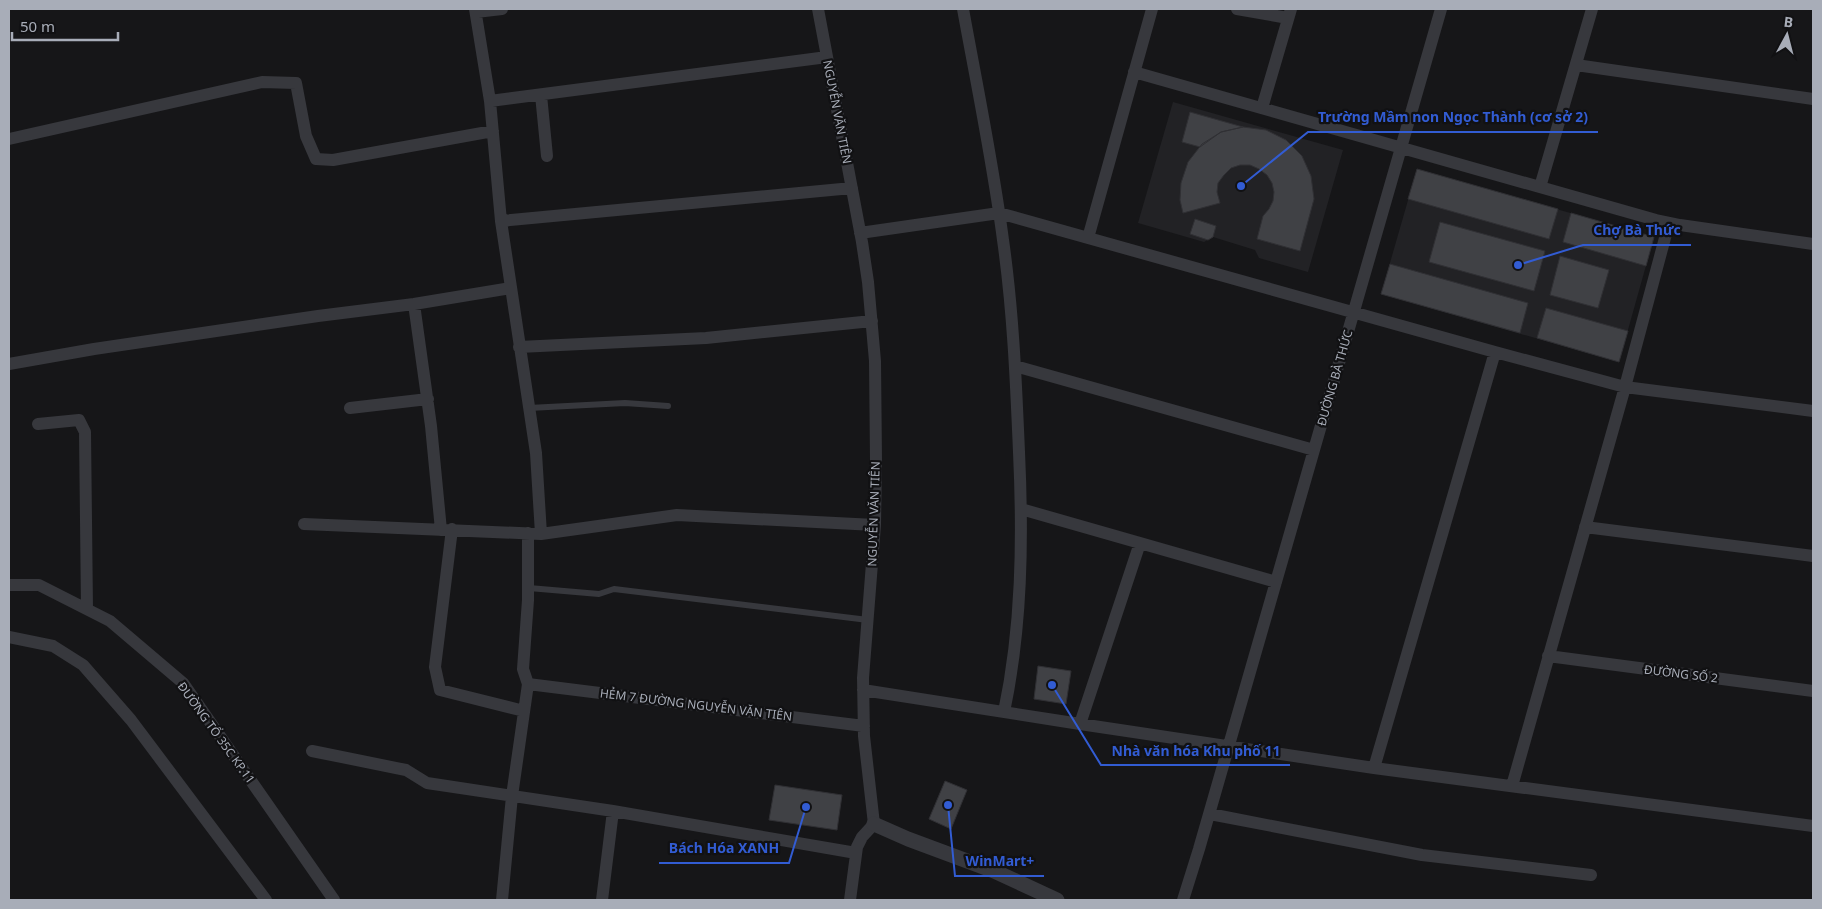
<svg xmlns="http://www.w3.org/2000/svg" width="1822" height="909" font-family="'Noto Sans',sans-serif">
<rect width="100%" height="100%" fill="#161618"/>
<path fill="#222225" d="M1173,102L1343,150L1308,272L1259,258L1255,250L1213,237L1204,242L1138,223Z
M1417,169L1654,237L1619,362L1381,294Z"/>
<path fill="#404145" stroke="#303034" d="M1190,112L1243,127L1221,132L1200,147L1182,142Z
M1243,127L1266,130L1286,140L1302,156L1311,176L1314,199L1300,251L1257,239L1263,216L1269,209L1273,201L1274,192L1272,183L1267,175L1259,169L1250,165H1240L1231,168L1224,175L1218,183L1217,192L1220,203L1183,213L1180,200L1181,183L1188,162L1202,144L1221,132Z
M1417,169L1558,209L1549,239L1408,199Z
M1571,213L1654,237L1646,266L1563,242Z
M1195,219L1216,226L1213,237L1208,240L1190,234Z
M1440,222L1545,251L1534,291L1429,262Z
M1560,256L1609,270L1598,308L1550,295Z
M1390,264L1528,303L1520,333L1381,294Z
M1546,308L1628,331L1619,362L1537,338Z
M1038,666L1071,671L1066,704L1034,699Z
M945,781L967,790L951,829L929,819Z
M775,785L842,795L837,830L769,820Z"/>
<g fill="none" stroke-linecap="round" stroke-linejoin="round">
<path stroke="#37383d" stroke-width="6" d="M529,408L625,403L668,406
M529,588L599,594L614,589L868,620"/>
<path stroke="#37383d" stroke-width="12" d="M475,9L490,101L501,221L536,453L541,534
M818,9L862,242L868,282L875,361L876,460L875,525L863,678L864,736L874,824L862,837L857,847L850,900
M963,9C977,86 993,163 1003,240C1013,310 1016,381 1019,452C1023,539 1022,627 1004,712
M1237,9L1288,18
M476,12L502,9
M1576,65L1813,99
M1134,72L1656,220L1680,225L1813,244
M541,95L547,156
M490,101L827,57
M1262,108L1291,9
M9,139L262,82L296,83L306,136L316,159L333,160L493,131
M1540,187L1592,9
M501,221L852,188
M860,233L999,213L1495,352L1625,387L1813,411
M1088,238L1152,9
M414,304L431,426L441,530
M519,347L706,338L872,321
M9,364L94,349L318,316L414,304L511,288
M1015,366L1314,450
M350,408L428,399
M38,424L79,420L85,432L87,609
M1021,509L1276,582
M304,524L541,534L677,515L875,525
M1585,527L1813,556
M452,529L435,667L440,690L524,711
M9,585H39L110,621L183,683L334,900
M9,637L53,646L83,665L131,720L266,900
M1548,656L1813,691
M528,684L864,726
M863,690L1080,724L1374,768L1813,826
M1080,724L1140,543
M312,751L406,770L427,783L613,811L856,853
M1374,768L1495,352
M1512,786L1625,387L1669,223
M1210,814L1422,855L1591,875
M502,900L512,796L528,684L523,669L528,600V533
M602,900L613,811
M1183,900L1199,849L1441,9"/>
<path stroke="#37383d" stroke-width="15" d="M874,824L908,839L994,871L1057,900"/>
</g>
<g text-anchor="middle" stroke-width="4.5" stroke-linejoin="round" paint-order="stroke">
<g font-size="12" fill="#a8adb8" stroke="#111113">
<text transform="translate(837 112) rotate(79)" y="4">NGUYỄN VĂN TIÊN</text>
<text transform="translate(1335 378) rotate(-74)" y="4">ĐƯỜNG BÀ THỨC</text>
<text transform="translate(874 514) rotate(-88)" y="4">NGUYỄN VĂN TIÊN</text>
<text transform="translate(1681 674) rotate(7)" y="4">ĐƯỜNG SỐ 2</text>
<text transform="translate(696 705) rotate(7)" y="4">HẺM 7 ĐƯỜNG NGUYỄN VĂN TIÊN</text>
<text transform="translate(216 733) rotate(54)" y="4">ĐƯỜNG TỔ 35C KP.11</text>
</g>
</g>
<path fill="none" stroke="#325cd3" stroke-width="2" d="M1241 186L1308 132H1598M1518 265L1583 245H1691M1052 685L1101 765H1290M806 807L789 863H659M948 805L955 876H1044"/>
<g fill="#325cd3" stroke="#111113" stroke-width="2">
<circle cx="1241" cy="186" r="5"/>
<circle cx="1518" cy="265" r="5"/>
<circle cx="1052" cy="685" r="5"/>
<circle cx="806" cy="807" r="5"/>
<circle cx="948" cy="805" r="5"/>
</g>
<g font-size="14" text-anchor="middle" font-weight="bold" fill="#325cd3" stroke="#111113" stroke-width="4.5" stroke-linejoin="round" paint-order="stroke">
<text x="1453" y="122">Trường Mầm non Ngọc Thành (cơ sở 2)</text>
<text x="1637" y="235">Chợ Bà Thức</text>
<text x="1196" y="756">Nhà văn hóa Khu phố 11</text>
<text x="724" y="853">Bách Hóa XANH</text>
<text x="1000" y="866">WinMart+</text>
</g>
<rect width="1822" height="909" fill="none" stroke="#a8adb8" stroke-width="20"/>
<g transform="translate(1787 35) rotate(7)" stroke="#111113" stroke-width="4" paint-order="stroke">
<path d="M0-4L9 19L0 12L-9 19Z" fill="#a8adb8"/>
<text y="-8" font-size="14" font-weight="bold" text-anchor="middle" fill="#a8adb8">B</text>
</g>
<path d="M12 32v8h106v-8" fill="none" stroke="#a8adb8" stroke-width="2.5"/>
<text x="20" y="32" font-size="15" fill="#a8adb8" stroke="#111113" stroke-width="4" paint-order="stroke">50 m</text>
</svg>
